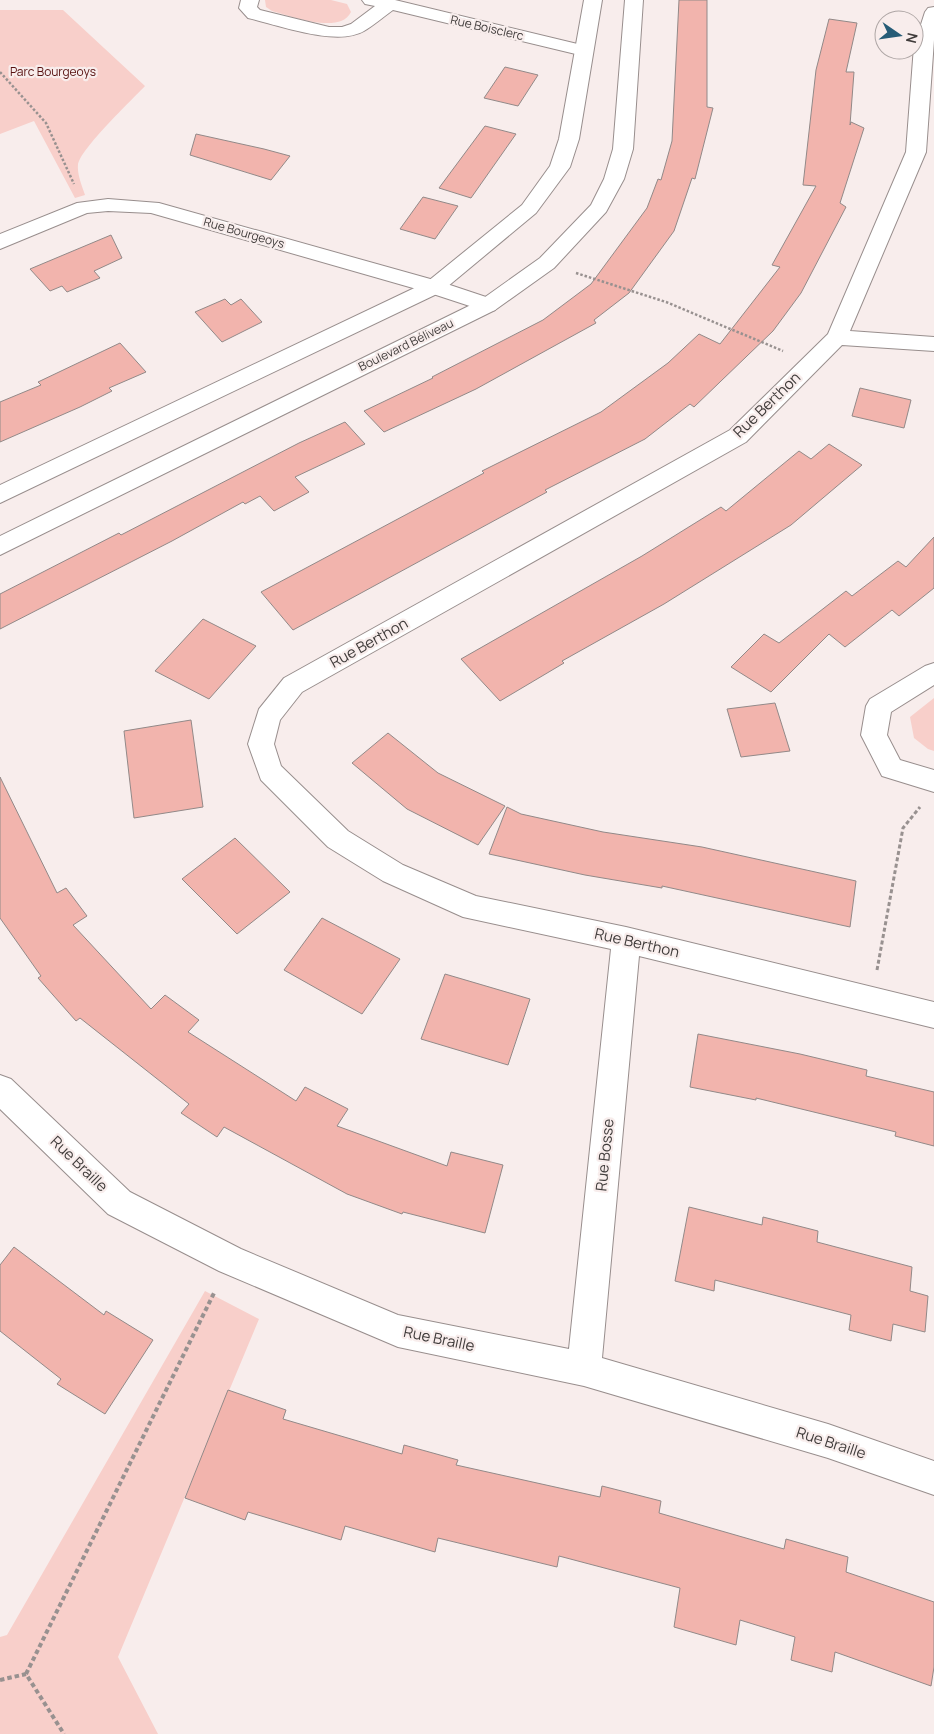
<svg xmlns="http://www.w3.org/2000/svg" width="934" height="1734" font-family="Manrope,sans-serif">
<rect width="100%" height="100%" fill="#f8edec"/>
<path fill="#f8cfca" d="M265,0H331L347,4L351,12C340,35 291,16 272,11L266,7Z
M0,10H63L145,86C132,100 80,149 78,165C77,174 82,186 85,195L75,198L34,121L0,134Z
M934,698V751L928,749L914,738L910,717Z
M205,1291L259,1319L118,1657L158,1734H0V1637L7,1635Z"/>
<path fill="#f2b4ad" stroke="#928988" d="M679,0H707V107L713,108L695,179L692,178L674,231L629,293L594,320L596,323L476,389L384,432L364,411L433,378L432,377L543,320L591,284L647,208L658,179L661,180L672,141Z
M829,19L857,23L846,72H854L850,125L851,122L864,128L840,203L846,207L801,293L773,331L694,407L690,404L645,439L545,490L547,492L293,630L261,592L484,473L482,471L601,412L668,363L699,334L720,344L780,267L772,265L816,186L803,185L816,70Z
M505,67L538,75L518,106L484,98Z
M485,126L516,134L471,198L439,188Z
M196,134L264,149L290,156L271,180L190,155Z
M423,197L458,206L435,239L400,229Z
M111,235L122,258L94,271L100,278L67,292L62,286L50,291L30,269Z
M225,299L231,305L241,299L262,322L222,342L195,312Z
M120,343L146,372L109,388L112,391L80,407L0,442V402L41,385L38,382Z
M860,388L911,400L904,428L852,416Z
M345,422L365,444L295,477L309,492L274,511L260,496L245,504L243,502L172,541L0,629V594L119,533L121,535L299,443Z
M829,444L862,465L791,525L664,604L562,661L564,663L500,701L461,659L642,556L721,507L726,511L799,451L811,459Z
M934,537V588L899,616L892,610L845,647L829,634L771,692L731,667L764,634L779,643L846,591L852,596L898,561L906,567Z
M203,619L256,646L209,699L155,671Z
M775,703L790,751L741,757L727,709Z
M191,720L203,807L134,818L124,731Z
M388,733L438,773L505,806L478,845L407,809L352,763Z
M0,777L57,893L66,888L87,916L73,925L151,1009L165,995L199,1020L188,1032L296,1101L305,1087L348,1109L337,1126L447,1166L451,1152L503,1165L485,1233L403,1212L402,1214L347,1194L224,1127L217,1137L181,1113L189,1104L80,1018L76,1021L38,978L41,976L0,918Z
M507,807L521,814L603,832L702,847L856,881L850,927L662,886V888L585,875L489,854Z
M235,838L290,892L237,934L182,879Z
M322,918L400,959L362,1014L284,970Z
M445,974L530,999L508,1065L421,1039Z
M698,1034L800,1054L867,1070L866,1076L934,1092V1146L895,1136L896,1132L756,1098V1100L690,1087Z
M689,1207L762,1225L763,1217L818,1231L817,1242L912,1267L910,1291L928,1296L925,1332L893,1324L891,1341L849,1330L851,1315L715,1280L714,1291L675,1281Z
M14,1247L104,1315L106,1311L153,1340L105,1414L57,1384L61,1379L0,1331V1265Z
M228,1390L286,1410L283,1419L402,1454L404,1445L458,1460L456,1465L600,1497L602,1486L661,1501L659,1513L784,1549L786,1539L848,1557L846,1572L934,1602V1667L931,1686L835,1652L832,1672L791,1660L795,1637L740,1620L736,1645L674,1627L680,1588L559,1556L557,1567L438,1538L435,1552L345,1526L341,1540L248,1512L245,1520L185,1498Z"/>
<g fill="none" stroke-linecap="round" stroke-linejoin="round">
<defs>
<path id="minor" d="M241,0H259L257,7L260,10L329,27H342L351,24L375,6L365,4L362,0H395L590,47L593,51L590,55L584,56L393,10C383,17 374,25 364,31C337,47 278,25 248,18L239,8Z
M934,7V40L926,152L850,331L934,337V351L842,345L746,442L302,692L280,720L274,744L281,766L348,831L403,865L476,896L626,927L934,1002V1028L639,956L602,1358L828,1424L934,1461V1495L828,1458L584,1386L398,1347L219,1271L108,1214L0,1109V1075L11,1079L130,1192L241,1249L398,1315L569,1349L611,949L463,917L383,881L328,847L261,780L248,744L259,709L284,678L730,430L828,334L906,152L914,46L925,12L928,8Z
M108,199L159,203L441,282L495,300L499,305L495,310L488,312L427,292L151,213L108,211L87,213L0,249V234L77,203Z
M934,663V685L891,712L887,735L900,760L934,770V792L882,776L861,735L866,706L870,699L925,666Z"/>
<path id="tertiary" d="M584,0H602L579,139L570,167L536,213L441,292L0,503V485L427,282L522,205L550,166L559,139Z
M625,0H643L633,149L624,179L606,212L554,268L495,310L0,555V536L481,300L540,258L591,205L604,179L613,149Z"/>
</defs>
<use href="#minor" stroke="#988e8d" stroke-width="2"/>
<use href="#tertiary" stroke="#988e8d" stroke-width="2"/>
<path stroke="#989190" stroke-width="2.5" stroke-dasharray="2.5 2" stroke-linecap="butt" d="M0,72L46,123L74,184
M576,273L666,302L783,351"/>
<path stroke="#989190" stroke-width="3" stroke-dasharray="4 2.5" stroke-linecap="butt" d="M877,970L903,828L920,807"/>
<path stroke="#989190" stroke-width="4" stroke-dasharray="4.5 3" stroke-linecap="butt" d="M26,1674L215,1291
M0,1680L26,1674L64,1734"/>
<use href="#minor" fill="#fff" fill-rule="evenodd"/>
<use href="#tertiary" fill="#fff" fill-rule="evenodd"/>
</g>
<g text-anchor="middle" stroke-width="4.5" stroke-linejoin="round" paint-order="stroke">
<g font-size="12" fill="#403c3b" stroke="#f8edec">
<text transform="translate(487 28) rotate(13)" y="4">Rue Boisclerc</text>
<text transform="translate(244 233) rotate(16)" y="4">Rue Bourgeoys</text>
<text transform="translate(406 345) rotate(-26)" y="4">Boulevard Béliveau</text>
</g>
<g font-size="12" fill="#581211" stroke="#f8edec">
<text x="53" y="76">Parc Bourgeoys</text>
</g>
<g font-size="15" fill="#403c3b" stroke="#f8edec">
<text transform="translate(767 405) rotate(-44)" y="5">Rue Berthon</text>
<text transform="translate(369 643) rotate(-29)" y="5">Rue Berthon</text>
<text transform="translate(637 943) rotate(13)" y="5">Rue Berthon</text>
<text transform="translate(605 1155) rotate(-84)" y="5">Rue Bosse</text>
<text transform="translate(79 1164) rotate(44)" y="5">Rue Braille</text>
<text transform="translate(439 1339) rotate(12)" y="5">Rue Braille</text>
<text transform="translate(831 1443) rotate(18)" y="5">Rue Braille</text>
</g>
</g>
<g transform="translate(899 35) rotate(103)"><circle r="24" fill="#f8edec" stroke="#aea6a5"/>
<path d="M0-4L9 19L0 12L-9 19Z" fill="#265c77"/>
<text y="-8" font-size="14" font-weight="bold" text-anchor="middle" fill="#403c3b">N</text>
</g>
</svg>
